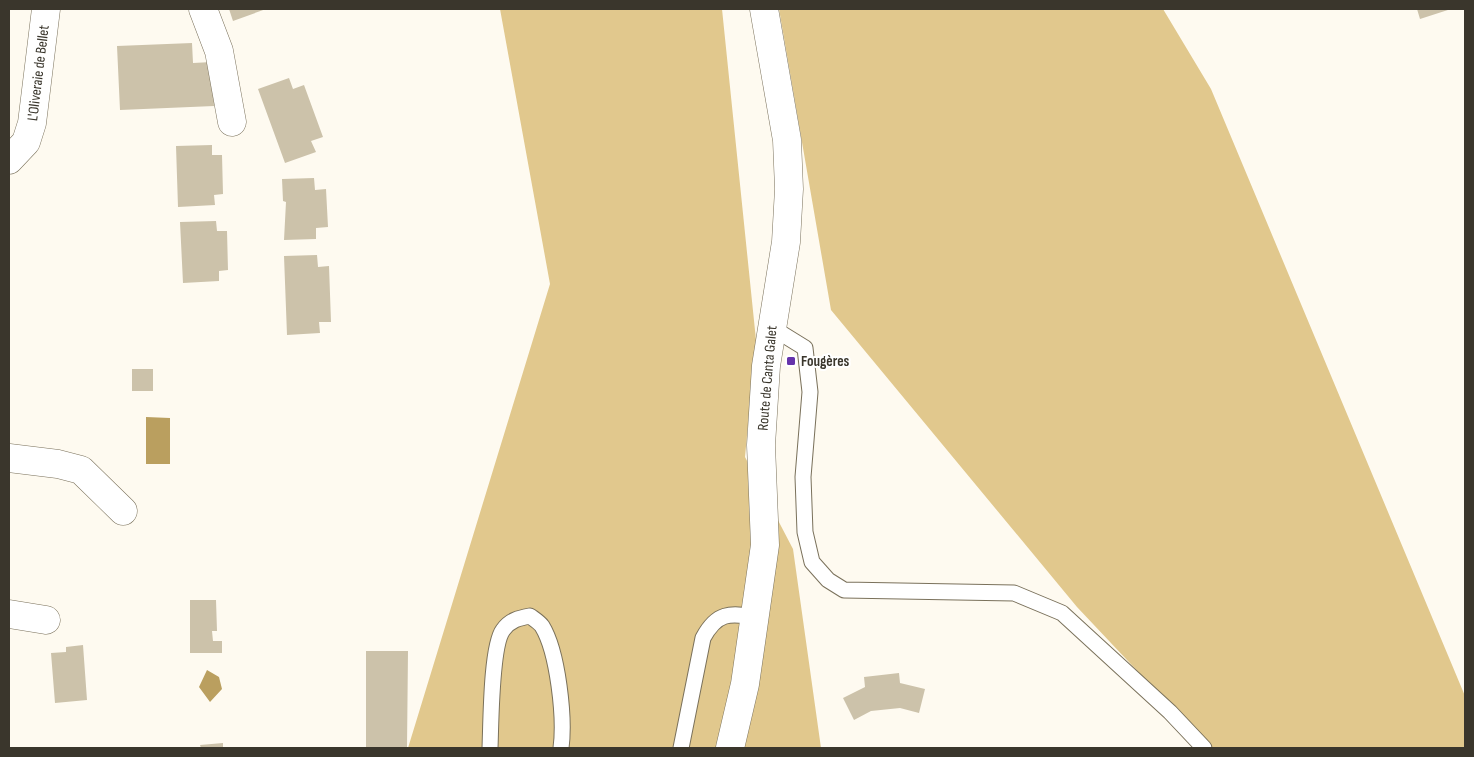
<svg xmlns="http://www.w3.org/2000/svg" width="1474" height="757" font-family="'Sofia Sans Condensed',sans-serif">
<rect width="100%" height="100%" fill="#fefaf0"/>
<path fill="#e1c88d" d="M500,9H722L756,340L745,457L793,549L821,748H408L550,284Z
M779,9H1163L1211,89L1465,696V748H1210L1077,607L831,310Z"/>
<path fill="#ba9f5f" d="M146,417L170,418V464H146Z
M207,670L219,677L222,689L210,702L199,687Z"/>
<path fill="#ccc2aa" d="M229,9H266L233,21Z
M1417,9H1451L1420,19Z
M192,43L193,63L212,62L214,106L120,110L117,46Z
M289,78L293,89L304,85L323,137L311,141L316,152L285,163L258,89Z
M212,145V155H222L223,194L214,195L215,205L178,207L176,146Z
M314,178L315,190L326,189L328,227L316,228V239L284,240L286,202L283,201L282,179Z
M216,221L217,231H227L228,270L219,271V281L183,283L180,222Z
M317,255L318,267L329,266L331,322H319L320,333L287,335L284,256Z
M132,369H153V391H132Z
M190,600H216L217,631H212L213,641H222V653H190Z
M83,645L87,700L55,703L51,653L66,652V647Z
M366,651H408L407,747H366Z
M899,673L900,683L925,689L919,713L900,708L871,711L854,720L843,698L865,687L864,677Z
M223,743V748H201L200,745Z"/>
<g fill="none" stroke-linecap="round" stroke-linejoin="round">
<defs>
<path id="service" d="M771,327L805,348L810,392L803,477L805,532L812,562L828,580L844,590L1014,593L1062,613L1170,712L1204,748
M490,748C491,724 491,646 503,630C510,620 519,618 530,616C534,619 539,622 542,626C558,652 565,718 561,748
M681,748L703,638C717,612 729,613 756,617"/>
<path id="minor" d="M203,9L219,51L232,122
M9,160L26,142L32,123L46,9
M9,458L58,464L81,470L123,511
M9,614L46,620"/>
<path id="secondary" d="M730,748L745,684L765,545L761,445L766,366L786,242L789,189L787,140L764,9"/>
</defs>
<use href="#service" stroke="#7a715b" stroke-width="17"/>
<use href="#minor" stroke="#7a715b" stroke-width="29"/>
<use href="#secondary" stroke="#7a715b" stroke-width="29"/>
<use href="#service" stroke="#fff" stroke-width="15"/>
<use href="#minor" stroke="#fff" stroke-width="28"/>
<use href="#secondary" stroke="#fff" stroke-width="28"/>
</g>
<rect fill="#6533ab" stroke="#fff" stroke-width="2" x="786" y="356" width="10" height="10" rx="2.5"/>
<g text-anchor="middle" stroke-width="4" stroke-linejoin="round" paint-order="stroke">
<g font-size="15" fill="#3a362c" stroke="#fff">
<text transform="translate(38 73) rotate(-83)" y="5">L'Oliveraie de Bellet</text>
<text transform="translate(767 378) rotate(-85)" y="5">Route de Canta Galet</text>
</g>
<g font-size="15" font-weight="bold" fill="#3a362c" stroke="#fff" text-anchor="start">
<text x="801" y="366">Fougères</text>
</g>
</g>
<rect width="1474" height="757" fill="none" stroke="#3a362c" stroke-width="20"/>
</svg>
